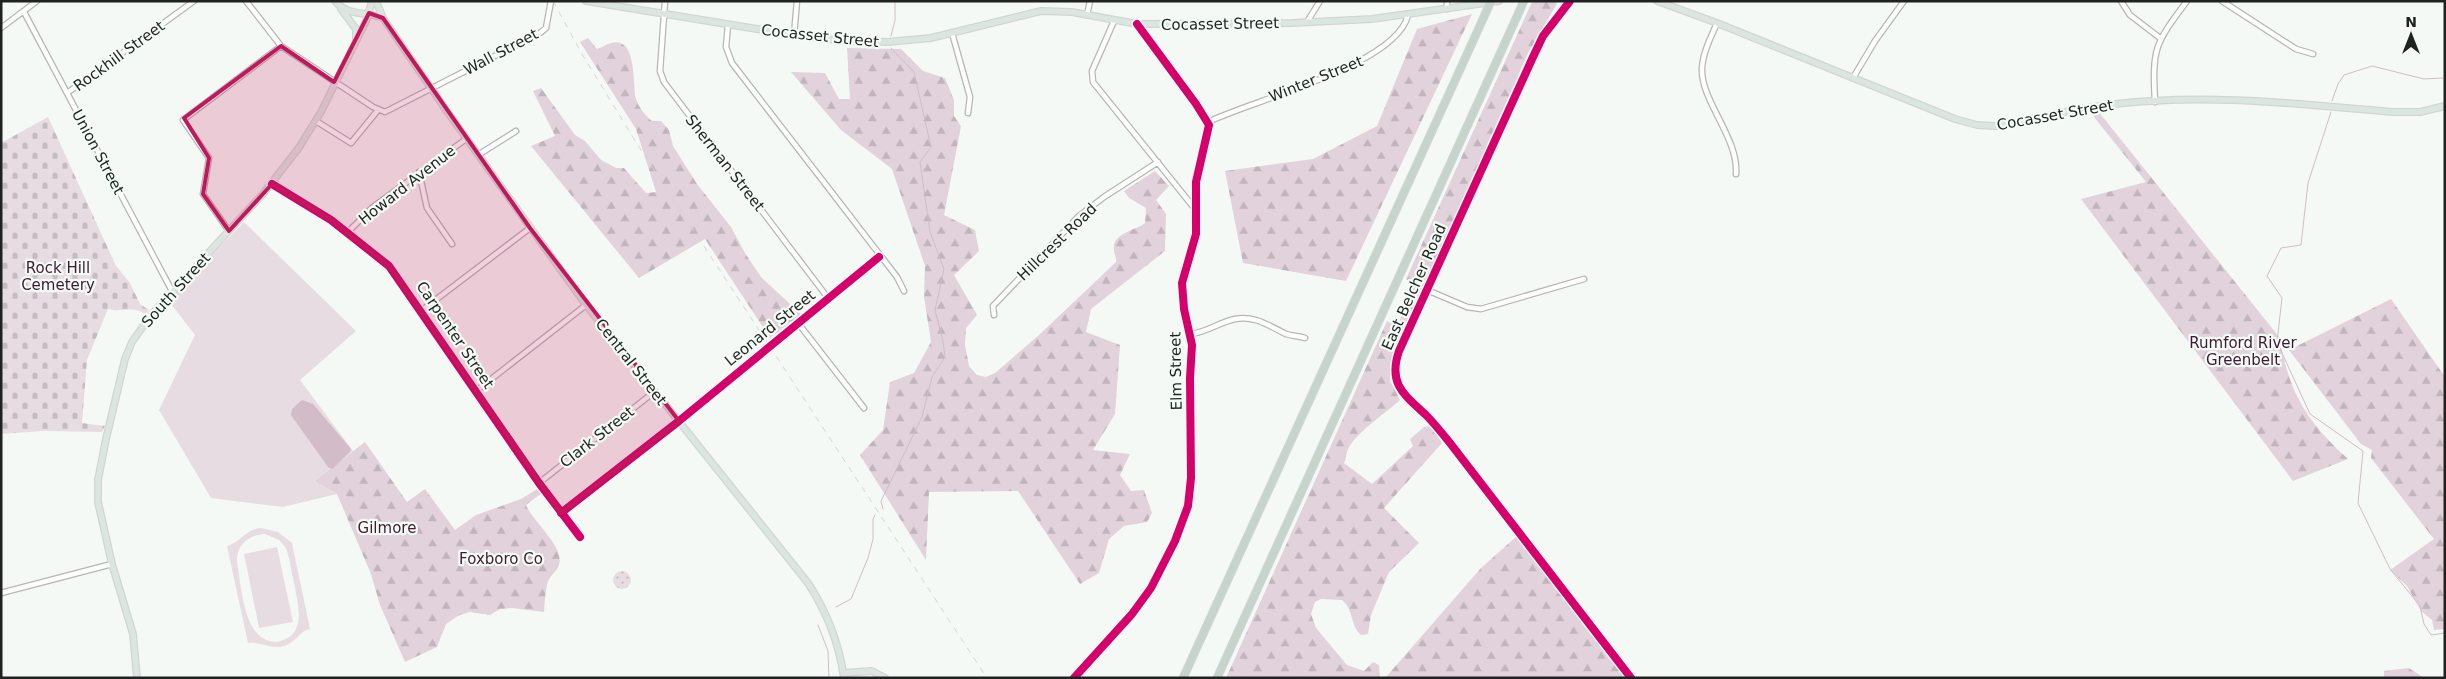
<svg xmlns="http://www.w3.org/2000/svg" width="2446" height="679" font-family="'DejaVu Sans',sans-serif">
<defs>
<pattern id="grass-dots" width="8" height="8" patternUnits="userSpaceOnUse" patternTransform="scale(1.25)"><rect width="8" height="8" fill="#e6dce2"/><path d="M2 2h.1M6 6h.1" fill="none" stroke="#c5bcc2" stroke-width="1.8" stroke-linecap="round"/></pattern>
<pattern id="forest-firs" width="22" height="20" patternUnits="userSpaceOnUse" patternTransform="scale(1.25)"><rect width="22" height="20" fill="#e2d2dc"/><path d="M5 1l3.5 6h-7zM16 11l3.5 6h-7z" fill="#c1b4bc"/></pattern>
<pattern id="cemetery-stones" width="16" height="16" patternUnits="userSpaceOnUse" patternTransform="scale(1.25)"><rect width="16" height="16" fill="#e6dce2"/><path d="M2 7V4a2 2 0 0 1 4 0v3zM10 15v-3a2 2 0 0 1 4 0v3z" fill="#c5bcc2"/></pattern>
</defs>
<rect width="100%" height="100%" fill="#f5f9f6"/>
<path fill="url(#grass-dots)" d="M613 580a9 9 0 1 1 18 0a9 9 0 1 1-18 0Z"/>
<path fill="url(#forest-firs)" d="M1555,1L1557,4L1529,51L1391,363L1390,381L1400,400C1387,412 1351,436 1347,452C1346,455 1346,459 1344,463L1372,484L1413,446L1410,439L1424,427L1431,426L1442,443L1384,508L1419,543L1389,572L1371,615L1368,634L1361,635C1350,625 1354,610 1342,600L1321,599L1315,602L1311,614L1316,628L1347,665L1364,671L1373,662L1379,665L1380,677H1386L1481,568L1517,536L1625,678H1226L1387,321L1397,326L1415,285L1406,279L1532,2Z
M1472,14L1346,281L1243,263L1225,171L1313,159L1377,126L1417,29Z
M588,38L597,49C602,48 606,44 611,43C638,36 632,85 636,99C639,108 645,115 652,121H661L669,130L673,146L697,184L731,227L745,253L761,277L801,314L770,338L705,239L639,278L531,146L555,136L533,91L541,88L575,135L585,141L601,160L616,168H624L646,193L656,192L636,129L580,42Z
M847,48L901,49L923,71L945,78L954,100V116L961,126L944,215L975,230L979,251L954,275L977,315L966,328L965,345L969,366L977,375L986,377L995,373L1039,335L1116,262C1117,257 1114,255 1114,250C1111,234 1136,230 1145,223L1146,208L1129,198L1124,191L1155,171L1169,186L1156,200L1166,214L1165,251L1091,309L1086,332L1120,345L1115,414L1093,450L1130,454L1120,475L1131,491L1144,490L1152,513L1147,522L1124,526L1109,539L1099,573L1080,584L1018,491L929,492L926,560L860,455L883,430L890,382L914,373L931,342L924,297L925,266L892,169L841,130L791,72L825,73L839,99H850Z
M2098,111L2280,338C2288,392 2308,423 2348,459L2293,481L2081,199L2146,182L2090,112Z
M2391,299L2445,377V629L2434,630L2432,620L2421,611L2407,586L2390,570L2434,539L2371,458L2372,450L2361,444L2289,350Z
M365,442L407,502L425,489L455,530L476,515L521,499L539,488L543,492L526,505C533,522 565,547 559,565C557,571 551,575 548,581C545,591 545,602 544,612L512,608L500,609L490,615L469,612L458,616L446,624L437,647L405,662L380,605L371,574L337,494L314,481Z
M2409,668L2424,678H2384V671Z"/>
<path fill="url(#cemetery-stones)" d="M48,117L116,266L130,283L140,304L149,310L145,314C133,305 122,313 108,309L87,360L82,423L105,426L102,432L43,431L1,434V143Z"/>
<path fill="#e6dce2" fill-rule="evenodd" d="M244,222L356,331L300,380L353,451L314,481L337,494L283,507L211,498L159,410L195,335L168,300Z
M261,528L278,532L292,543L310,629C299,631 296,643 284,646C270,650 260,641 248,643L227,546C240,543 246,529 261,528ZM265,534L279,540L286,548C290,559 291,571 294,583C298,605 308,636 277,642C243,642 242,588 237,563C236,545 248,535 265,534Z
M277,547L293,622L259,628L244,554Z"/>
<path fill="#d1bcc8" d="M302,400L313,404L351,449L350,452L332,469L328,467L291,415L292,409Z"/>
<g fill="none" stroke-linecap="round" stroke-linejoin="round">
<path stroke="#d1bcc8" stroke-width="1" d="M891,36L895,20V1
M2332,101L2338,84L2344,75L2372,66L2424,79L2443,78
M2331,112L2308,183L2301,245L2281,248L2267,276L2282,298L2277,342L2310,414L2363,451L2358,503L2390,569L2420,606L2424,624L2431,635L2445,633
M883,509L881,501L922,417L932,377L945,357L943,341L935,310L944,269L930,232L920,162L931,147L914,72L891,48
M836,607L851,599L868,558L873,539V519L875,515
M818,625L828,651L829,678"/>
<defs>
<path id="minor" d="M246,1L281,46L373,107L385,112L540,33L546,28L551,1
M665,1L660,71L664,82L828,298
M1570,1L1543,36L1533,57L1399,351C1388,383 1403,394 1425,414C1434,423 1442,433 1450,443L1631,678
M2121,1L2130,15L2160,38
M2222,1L2296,49L2313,54
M1447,9V1
M24,12L172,291
M1087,15L1090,1
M1114,21L1092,71L1093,82L1195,209
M1307,22L1320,1
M1717,23C1711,37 1703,52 1702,68C1700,100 1739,138 1736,174
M728,25L726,47L732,63L897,277L904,291
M1,28L37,1
M952,33L970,97L968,113
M794,35L797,1
M1853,78L1875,41L1904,1
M67,93L194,1
M2155,102C2152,47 2155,44 2187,1
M316,121L351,143L378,110
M1208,122C1253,100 1397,65 1408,15
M478,155L516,131
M419,172L427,208L452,244
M272,184L331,220L389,266L539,483L580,537
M229,231L203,194L209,158L183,120L281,46
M348,232L373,207L466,139
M1427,290L1467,307L1481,309L1584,279
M421,311L530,228
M994,315L993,306L1079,216L1104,197L1158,162
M798,323L864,408
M1191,334C1207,332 1220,322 1235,319C1255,315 1269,326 1286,334C1292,336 1299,336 1305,338
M476,391L586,305
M539,483L654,392
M561,513L679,421L879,257
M1,593L112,564
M1074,678L1132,614L1151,588L1175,541L1188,506L1191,478L1190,378L1192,345L1184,309L1182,283L1196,234V182L1209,125L1196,104L1137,24"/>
<path id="major" d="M335,1C348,17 366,11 383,18
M376,1L383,18L446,110L586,305L808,583C827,612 839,643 844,678
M586,1L794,35L845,41L887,42L931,38L1041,11L1072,12L1137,24L1292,23L1372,19L1499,1
M1657,1L1717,23L1955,119L1977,125L1996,126C2036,119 2075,108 2115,104C2207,93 2301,104 2392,112H2420L2445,106
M341,9L356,29V38
M843,673L872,671L885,678
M137,678L133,634L112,564L98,502V480L106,439L125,359L132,342L151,315L262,195L298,149L321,112L366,21L372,1"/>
<path id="highway" d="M1183,678L1483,19
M1217,678L1524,1"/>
</defs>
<use href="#minor" stroke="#b4b8b5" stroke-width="7"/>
<use href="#major" stroke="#d3d5d4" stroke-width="8"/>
<use href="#highway" stroke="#d3d5d4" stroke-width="9"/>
<use href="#minor" stroke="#fefefe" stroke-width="4.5"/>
<use href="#major" stroke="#dce6e1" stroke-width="5.5"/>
<use href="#highway" stroke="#c5d5cc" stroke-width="7"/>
<path stroke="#d5d5d5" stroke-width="1" stroke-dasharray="6 6" stroke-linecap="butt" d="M553,1L582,54L639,147L987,678"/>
<defs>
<path id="highway-bridge" d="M1483,19L1491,1"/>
</defs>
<use href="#highway-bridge" stroke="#d3d5d4" stroke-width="9" stroke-linecap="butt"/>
<use href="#highway-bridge" stroke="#c5d5cc" stroke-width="7"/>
<defs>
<path id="cycleway" d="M1570,1L1543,36L1533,57L1399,351C1388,383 1403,394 1425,414C1434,423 1442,433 1450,443L1631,678
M272,184L331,220L389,266L539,483L580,537
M561,513L679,421L879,257
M1074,678L1132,614L1151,588L1175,541L1188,506L1191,478L1190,378L1192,345L1184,309L1182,283L1196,234V182L1209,125L1196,104L1137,24"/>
</defs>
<use href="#cycleway" stroke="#f3fbf5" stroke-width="11"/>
<use href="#cycleway" stroke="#d6006c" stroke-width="8"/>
</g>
<path fill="#c2185b" fill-opacity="0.2" stroke="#c2185b" stroke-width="4" stroke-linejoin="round" d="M369,13L383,18L530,228L679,421L561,513L389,266L331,220L272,184L229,231L203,194L209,158L184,118L281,46L334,82Z"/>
<g text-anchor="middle" stroke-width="4.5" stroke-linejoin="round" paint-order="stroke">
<g font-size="15" fill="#1f2220" stroke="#f3fbf5">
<text transform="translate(1220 24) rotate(-1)" y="5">Cocasset Street</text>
<text transform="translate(820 36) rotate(6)" y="5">Cocasset Street</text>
<text transform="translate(501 52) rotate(-28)" y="5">Wall Street</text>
<text transform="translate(119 56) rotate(-36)" y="5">Rockhill Street</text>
<text transform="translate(1316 79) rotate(-22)" y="5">Winter Street</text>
<text transform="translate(2055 115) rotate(-10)" y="5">Cocasset Street</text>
<text transform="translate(98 152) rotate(62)" y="5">Union Street</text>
<text transform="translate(725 163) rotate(52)" y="5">Sherman Street</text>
<text transform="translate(407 185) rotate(-38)" y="5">Howard Avenue</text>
<text transform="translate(1057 242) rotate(-44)" y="5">Hillcrest Road</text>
<text transform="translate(1414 287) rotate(-66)" y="5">East Belcher Road</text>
<text transform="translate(176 290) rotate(-48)" y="5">South Street</text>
<text transform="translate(770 328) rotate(-39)" y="5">Leonard Street</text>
<text transform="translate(455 335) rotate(56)" y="5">Carpenter Street</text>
<text transform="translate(631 362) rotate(52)" y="5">Central Street</text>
<text transform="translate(1176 371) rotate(-91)" y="5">Elm Street</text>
<text transform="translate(597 437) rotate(-38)" y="5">Clark Street</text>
</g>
<g font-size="15" fill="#401833" stroke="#f3fbf5">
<text x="58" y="273">Rock Hill<tspan x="58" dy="17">Cemetery</tspan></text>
<text x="2243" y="348">Rumford River<tspan x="2243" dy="17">Greenbelt</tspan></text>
<text x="387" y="533">Gilmore</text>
<text x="501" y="564">Foxboro Co</text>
</g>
</g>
<rect width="2446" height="679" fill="none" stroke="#1f2220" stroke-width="5"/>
<g transform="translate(2411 35)" stroke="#f3fbf5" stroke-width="4" paint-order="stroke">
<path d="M0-4L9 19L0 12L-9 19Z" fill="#1f2220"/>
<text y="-8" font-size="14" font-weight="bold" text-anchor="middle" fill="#1f2220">N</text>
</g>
</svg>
